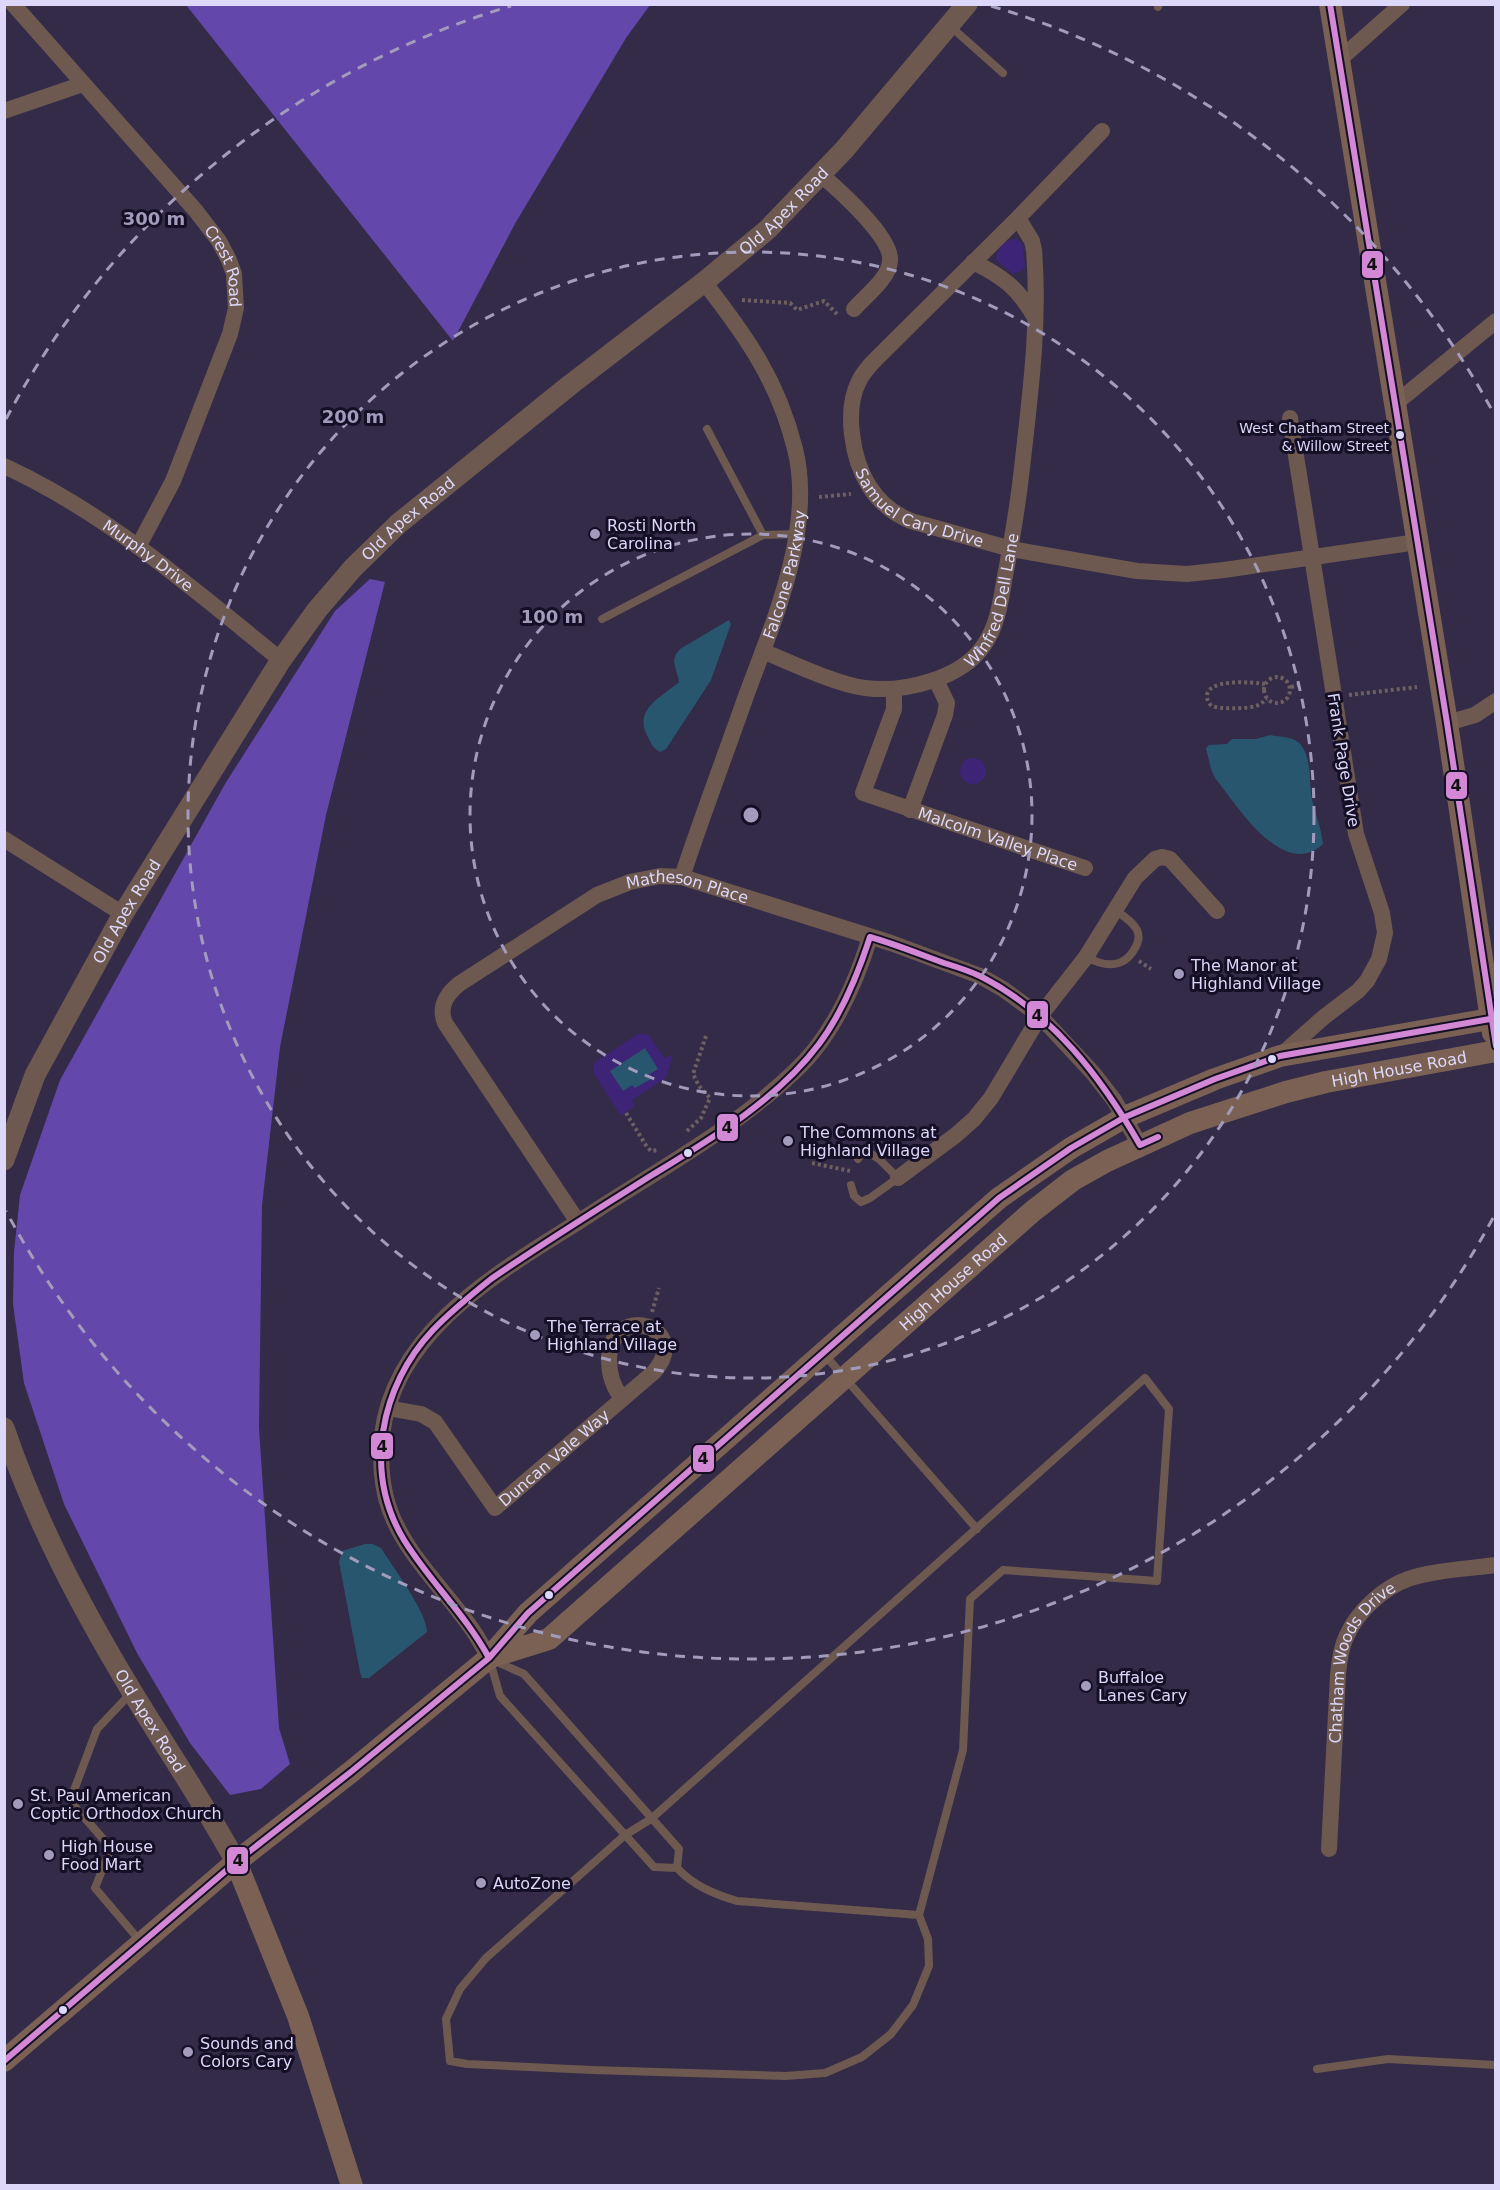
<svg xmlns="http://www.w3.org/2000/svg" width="1500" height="2190" font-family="'DejaVu Sans',sans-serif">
<rect width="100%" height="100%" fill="#332b48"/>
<path fill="#3e2476" d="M1016,239L1022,243L1025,266L1021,271L1013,274L996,260C997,247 1004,240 1016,239Z
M960 771a13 13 0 1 1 26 0a13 13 0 1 1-26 0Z
M639,1033L649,1035L664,1058L673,1055L666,1078L632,1100L635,1106L621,1116L593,1072L594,1063Z"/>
<path fill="#6347ab" d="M186,5H650L626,38L516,222L453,341Z
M370,579L385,582L326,815L280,1047L262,1205L259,1428L279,1728L290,1764L261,1789L230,1795L190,1743L137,1653L64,1504L24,1383L13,1304L14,1252L20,1195L60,1080L225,784L335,611Z"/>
<path fill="#29566f" d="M729,620L731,624L711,680L666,749L660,752C652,748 650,741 646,733C635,708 663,696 679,682C677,668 669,661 680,649Z
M1270,735C1280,737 1294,736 1301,745C1313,761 1308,785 1313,804C1317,818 1321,828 1323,844C1283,881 1237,805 1215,778L1211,769L1206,748L1209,745L1227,744L1232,739H1256Z
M645,1048L658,1069L648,1075L651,1079L635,1088L632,1085L623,1091L610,1071Z
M365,1544H373L381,1548C392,1566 427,1612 427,1632L369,1678H362L360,1672L339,1562L342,1551Z"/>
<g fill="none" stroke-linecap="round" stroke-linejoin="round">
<path stroke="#6d5f62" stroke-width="4" stroke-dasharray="3 3" stroke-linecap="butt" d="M742,300L790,303L797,310L824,301L837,314
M819,497L851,494
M1264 690a13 13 0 1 1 26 0a13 13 0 1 1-26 0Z
M1265,684C1253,682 1204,678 1207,698C1208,701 1209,704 1212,706C1218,709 1249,709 1255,706C1260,705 1263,702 1267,699
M1291,687L1302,684
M1349,695L1417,687
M1139,961L1151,969
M626,1113L647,1147L651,1151L658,1150
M687,1131L701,1118L710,1098L699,1086L693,1074L706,1036
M812,1163L850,1171
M652,1312L659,1288"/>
<path stroke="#6e5950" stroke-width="8" d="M1158,7L1159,4
M950,26L1003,73
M707,429L763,535
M602,619L763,535L797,534
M1086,957C1105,967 1124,969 1135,948C1138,943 1140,936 1137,930C1133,922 1124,916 1116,911
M851,1185L854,1196L861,1202L870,1198L898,1178L879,1159L871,1154L863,1152L858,1159
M823,1353L977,1529
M1145,1378L1169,1409L1157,1581L1003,1570L970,1599L963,1750L919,1915L928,1939L929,1966L913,2005L891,2034L862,2057L825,2073L786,2076L592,2070L467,2064L450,2061L446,2019L460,1989L486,1958L625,1835L651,1819Z
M490,1661L500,1696L654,1867L677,1868C694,1886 714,1894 737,1901L919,1915
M495,1661L524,1674L679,1849L677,1868
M132,1692L97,1729L70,1801L111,1848L95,1888L140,1941
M1317,2069L1388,2059L1496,2065"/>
<g stroke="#6e5950" stroke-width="16">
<path id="s1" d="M13,4L196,211L219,241L229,260L234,274L236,308L230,334L173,481L138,547"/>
<path d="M1339,60L1402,4"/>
<path d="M4,111L83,84"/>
<path id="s2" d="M1102,131L1018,218L876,359C870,365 863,373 859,381C844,410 852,459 869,486C879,502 894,514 911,521L1011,549L1137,571L1187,574L1224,570L1417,542"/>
<path d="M821,175C838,189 893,238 890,261C889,279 865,296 854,309"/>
<path d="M973,262C1002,276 1018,288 1034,316"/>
<path d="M1396,403L1496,321"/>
<path id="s3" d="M4,466C107,513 194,590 281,660"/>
<path id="s4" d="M763,651C791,663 836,684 865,688C903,693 962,679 984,645C998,625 1001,599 1005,576C1012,540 1018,505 1022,468C1030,396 1040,323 1034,250L1032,241L1018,218"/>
<path id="s5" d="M894,689V709L863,793L1085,868"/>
<path d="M1447,723L1475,715L1496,701"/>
<path d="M910,810L945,715L947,703L936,680"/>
<path d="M4,839L123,914"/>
<path id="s6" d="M682,877C702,816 725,756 746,696C773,623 815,528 795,449C778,381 747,337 704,282"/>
<path d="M1280,1056L1324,1017L1358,991L1367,981L1379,959L1385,933L1382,913L1356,834L1290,418"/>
<path d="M898,1178L956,1135L974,1119L991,1098L1040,1016L1086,957L1135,878L1155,859L1162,857L1170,859L1217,911"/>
<path id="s7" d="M578,1222L445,1023C438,1006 447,994 459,984L597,895L630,882L660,876L682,877L891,943L980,976L1003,989L1040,1016L1093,1073L1114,1100L1140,1145"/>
<path id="s8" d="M388,1408L421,1414L435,1422L495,1508L654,1372C693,1326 611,1301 609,1359C609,1374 612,1386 622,1398"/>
<path d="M489,1658C483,1647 477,1635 469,1625C442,1587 404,1552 389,1508C381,1485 380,1460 382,1435C395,1326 507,1268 589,1215C658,1170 734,1129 794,1072C832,1037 855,986 870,937"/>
<path id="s9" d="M1329,1849L1338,1675C1339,1662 1341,1647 1347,1635C1358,1611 1383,1588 1408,1579C1435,1570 1467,1569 1496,1565"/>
</g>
<g stroke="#6e5950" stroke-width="21">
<path id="s10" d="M4,1160L35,1075L123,914L281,660L317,610L353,568L398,524L570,385L704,282L767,230L844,150L967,4"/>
<path id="s11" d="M4,1428C36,1522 80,1605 131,1690C166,1748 204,1803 236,1862"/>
</g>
<g stroke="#7a6154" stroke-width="22">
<path d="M1330,4L1447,723L1493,1033"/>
<path id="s12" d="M491,1657L549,1639L1033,1211L1073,1180L1107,1161L1190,1123L1286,1092L1326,1082L1496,1051"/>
<path d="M236,1862L298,2016L352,2186"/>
<path d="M4,2061L236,1862L352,1771L489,1658L528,1613L999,1198L1071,1148L1125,1117L1215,1079L1280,1056L1490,1019"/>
</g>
<defs>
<path id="bus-1" d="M1330,4L1447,723L1496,1046
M870,937C895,944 919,954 944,963C957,967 970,971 982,977C1053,1014 1101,1077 1140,1145L1158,1137
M489,1658C466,1615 430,1582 404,1540C363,1472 380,1386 433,1330C451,1311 471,1295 491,1279C543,1243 598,1209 652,1175C711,1139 777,1100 819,1044C843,1012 858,974 870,937
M4,2061L236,1862L352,1771L489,1658L528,1613L999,1198L1071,1148L1125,1117L1215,1079L1280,1056L1490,1019"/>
</defs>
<use href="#bus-1" stroke="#150f26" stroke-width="10"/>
<use href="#bus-1" stroke="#d288d4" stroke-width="6"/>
</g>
<g fill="none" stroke="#a29bbc" stroke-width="3" stroke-dasharray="10 8">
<circle cx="751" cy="815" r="281"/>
<circle cx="751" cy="815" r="563"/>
<path d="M1493 1218A844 844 0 0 1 6 1211M6 419A844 844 0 0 1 511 6M991 6A844 844 0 0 1 1493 412"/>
</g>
<g fill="#ddd8fa" stroke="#150f26" stroke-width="2">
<circle cx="1400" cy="435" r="5"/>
<circle cx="1272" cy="1059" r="5"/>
<circle cx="688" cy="1153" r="5"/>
<circle cx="549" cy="1595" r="5"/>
<circle cx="63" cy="2010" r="5"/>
</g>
<g fill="#a29bbc" stroke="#150f26" stroke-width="2">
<circle cx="595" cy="534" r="6"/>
<circle cx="1179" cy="974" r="6"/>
<circle cx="788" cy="1141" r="6"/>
<circle cx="535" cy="1335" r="6"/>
<circle cx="1086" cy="1686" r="6"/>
<circle cx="18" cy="1804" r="6"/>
<circle cx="49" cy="1855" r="6"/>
<circle cx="481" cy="1883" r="6"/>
<circle cx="188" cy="2052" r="6"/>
</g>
<g text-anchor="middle" stroke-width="6" stroke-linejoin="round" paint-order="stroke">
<g font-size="14" fill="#ddd8fa" stroke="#150f26" text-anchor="end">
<text x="1389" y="433">West Chatham Street<tspan x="1389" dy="18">&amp; Willow Street</tspan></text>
</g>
<g font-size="16" fill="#ddd8fa" stroke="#150f26">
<text dy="6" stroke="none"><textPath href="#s10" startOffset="1250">Old Apex Road</textPath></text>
<text dy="6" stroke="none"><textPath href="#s1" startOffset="340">Crest Road</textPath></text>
<text dy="6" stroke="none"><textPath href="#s2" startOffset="514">Samuel Cary Drive</textPath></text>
<text dy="6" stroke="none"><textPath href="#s10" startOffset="764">Old Apex Road</textPath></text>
<text dy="6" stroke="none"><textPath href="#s3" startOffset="170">Murphy Drive</textPath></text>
<text dy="6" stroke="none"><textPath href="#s6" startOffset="320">Falcone Parkway</textPath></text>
<text dy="6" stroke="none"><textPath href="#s4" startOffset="286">Winfred Dell Lane</textPath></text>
<text transform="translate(1344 760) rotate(81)" y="6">Frank Page Drive</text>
<text dy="6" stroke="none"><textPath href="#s5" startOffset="252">Malcolm Valley Place</textPath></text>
<text dy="6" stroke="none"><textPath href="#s7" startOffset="543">Matheson Place</textPath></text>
<text dy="6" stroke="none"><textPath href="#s10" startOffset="278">Old Apex Road</textPath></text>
<text dy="6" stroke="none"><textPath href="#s12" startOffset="1104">High House Road</textPath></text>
<text dy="6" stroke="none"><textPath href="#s12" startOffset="600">High House Road</textPath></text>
<text dy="6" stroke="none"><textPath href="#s8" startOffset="232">Duncan Vale Way</textPath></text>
<text dy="6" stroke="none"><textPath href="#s9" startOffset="195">Chatham Woods Drive</textPath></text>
<text dy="6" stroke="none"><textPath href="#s11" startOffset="328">Old Apex Road</textPath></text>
</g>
<g font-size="16" fill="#ddd8fa" stroke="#150f26" text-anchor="start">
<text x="607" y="531">Rosti North<tspan x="607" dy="18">Carolina</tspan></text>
<text x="1191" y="971">The Manor at<tspan x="1191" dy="18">Highland Village</tspan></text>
<text x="800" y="1138">The Commons at<tspan x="800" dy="18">Highland Village</tspan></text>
<text x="547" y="1332">The Terrace at<tspan x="547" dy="18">Highland Village</tspan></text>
<text x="1098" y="1683">Buffaloe<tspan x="1098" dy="18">Lanes Cary</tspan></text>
<text x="30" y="1801">St. Paul American<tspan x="30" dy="18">Coptic Orthodox Church</tspan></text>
<text x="61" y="1852">High House<tspan x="61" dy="18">Food Mart</tspan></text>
<text x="493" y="1889">AutoZone</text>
<text x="200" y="2049">Sounds and<tspan x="200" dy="18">Colors Cary</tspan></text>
</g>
</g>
<circle cx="751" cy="815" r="9" fill="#a29bbc" stroke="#150f26" stroke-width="3"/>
<g font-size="18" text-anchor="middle" font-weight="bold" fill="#a29bbc" stroke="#150f26" stroke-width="6" stroke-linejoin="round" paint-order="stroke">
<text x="154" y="225">300 m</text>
<text x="353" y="423">200 m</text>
<text x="552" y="623">100 m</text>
</g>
<g stroke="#150f26" stroke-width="2">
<rect x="1361" y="250" width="23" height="29" rx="6" fill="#d288d4"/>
<rect x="1445" y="771" width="23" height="29" rx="6" fill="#d288d4"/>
<rect x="1026" y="1000" width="23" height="29" rx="6" fill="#d288d4"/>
<rect x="716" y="1113" width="23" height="29" rx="6" fill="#d288d4"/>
<rect x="370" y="1432" width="24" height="28" rx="6" fill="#d288d4"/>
<rect x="692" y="1444" width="23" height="29" rx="6" fill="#d288d4"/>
<rect x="226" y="1846" width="23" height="29" rx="6" fill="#d288d4"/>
</g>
<g font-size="16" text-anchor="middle" font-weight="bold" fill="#111">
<text x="1372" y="270">4</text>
<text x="1456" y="791">4</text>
<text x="1037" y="1021">4</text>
<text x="727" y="1133">4</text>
<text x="382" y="1452">4</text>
<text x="703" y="1464">4</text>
<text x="238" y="1866">4</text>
</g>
<rect width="1500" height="2190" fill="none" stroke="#ddd8fa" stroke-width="12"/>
</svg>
